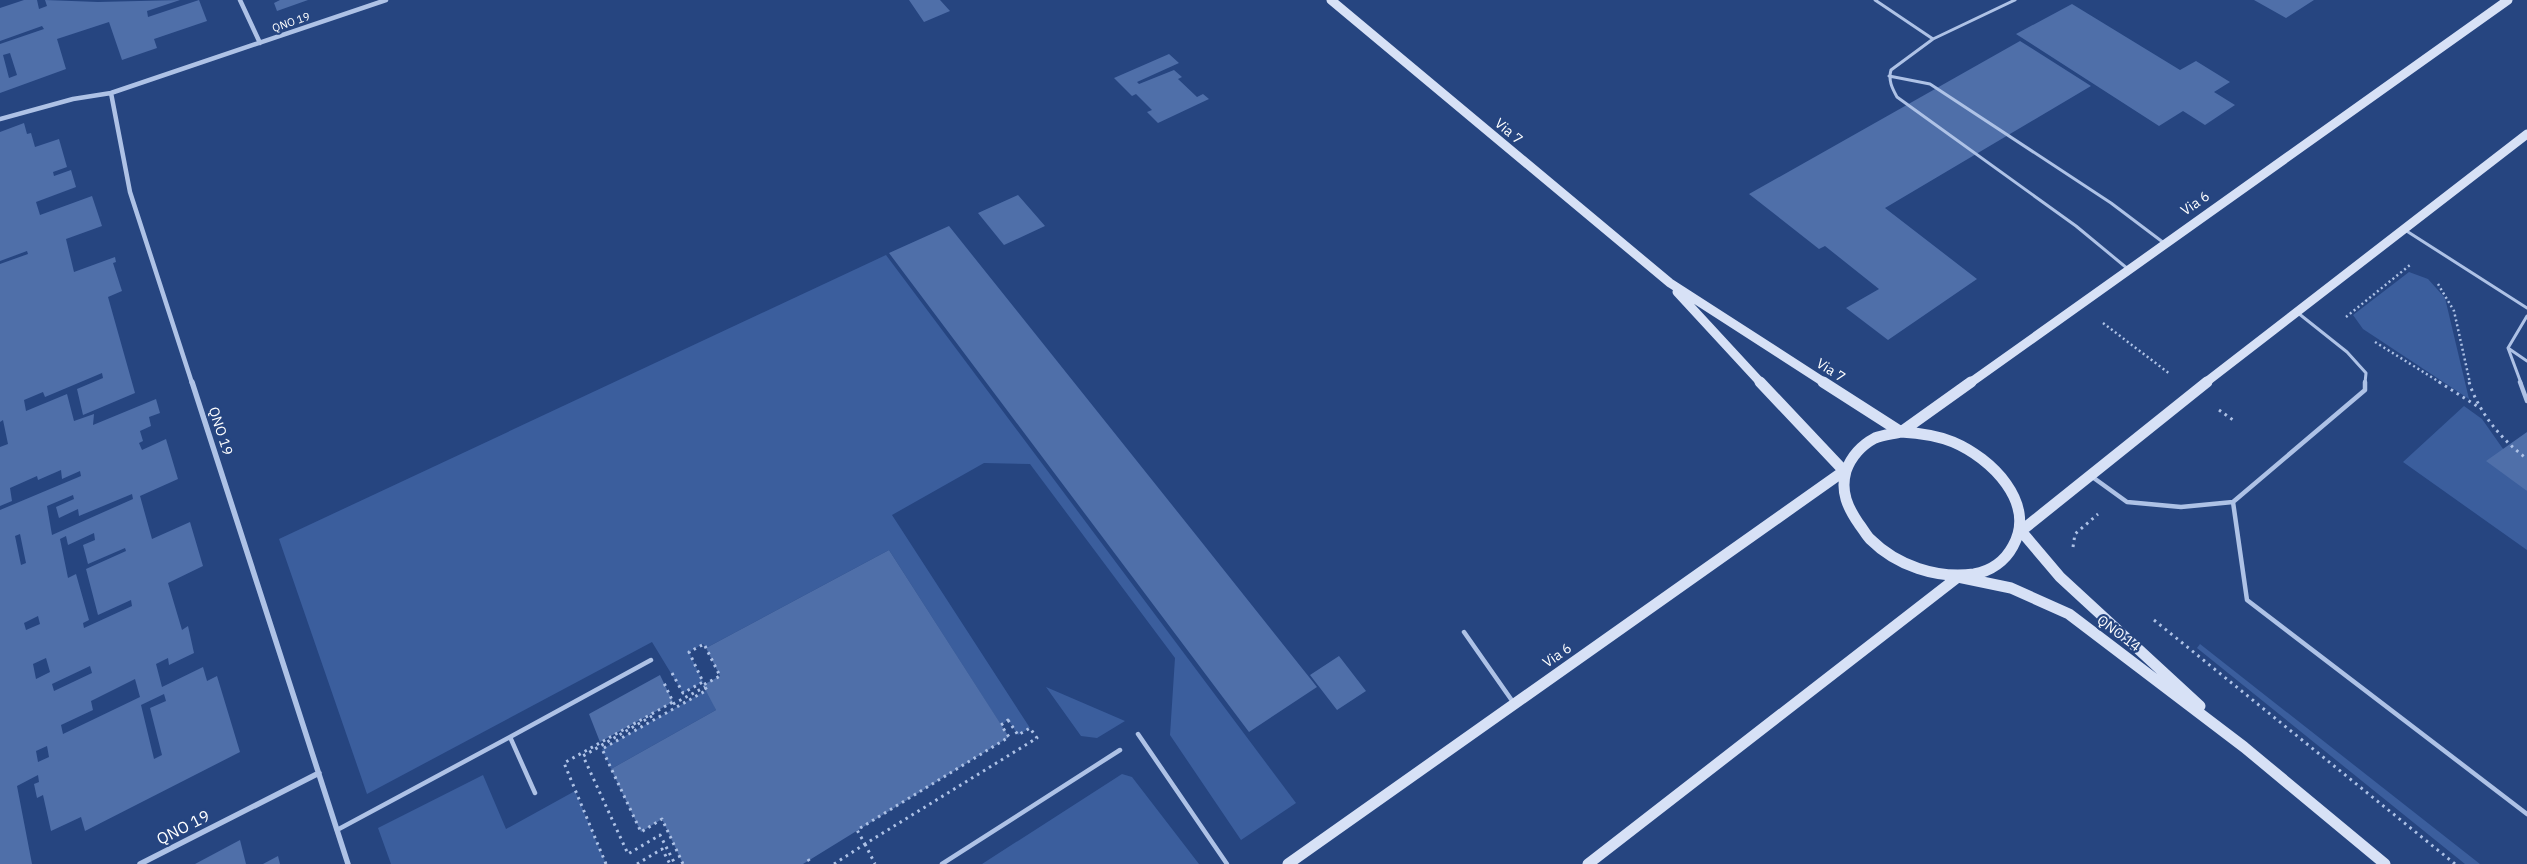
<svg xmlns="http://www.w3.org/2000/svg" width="2527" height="864" font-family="'IBM Plex Sans',sans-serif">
<rect width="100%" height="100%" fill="#264580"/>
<path fill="#3b5e9d" d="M886,255L1296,803L1241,840L1170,735L1175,658L1030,464L984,463L892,515L1030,728L1018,735L1008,720L1001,725L889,550L706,648L703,644L689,652L703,682L683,693L652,642L367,794L279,539Z
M2409,272L2428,279L2445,298L2469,399L2363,329L2353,315Z
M2464,406L2482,419L2508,456L2527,491V550L2403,462Z
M2200,644L2480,864H2465L2197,648Z
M1046,687L1125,721L1097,738L1081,736Z
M707,690L716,710L611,769L602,749Z
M1122,774L1132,777L1199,864H982Z
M483,775L506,829L575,791L606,864H391L378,828Z"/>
<path fill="#4f6fa9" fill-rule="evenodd" d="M24,0H37L39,9L47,6L45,0L98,2L180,0L147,11L148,17L199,0L207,21L154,39L157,48L122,60L109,22L57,39L66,69L0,93V44L44,29L42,26L0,41V8ZM10,53L17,75L9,78L3,55Z
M280,0H308L277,11L274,3Z
M909,0H940L950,11L924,22Z
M2254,0H2314L2286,18Z
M2072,4L2180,70L2196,61L2230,82L2214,92L2235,105L2205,125L2183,111L2159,126L2016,34Z
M2020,41L2091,86L1885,208L1977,279L1888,340L1846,308L1879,289L1825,246L1819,249L1749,194Z
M1169,54L1179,63L1137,82L1139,84L1174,70L1182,77L1178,79L1197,97L1203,94L1209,99L1158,123L1147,112L1152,110L1136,94L1132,96L1114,78Z
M24,123L27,134L31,133L35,147L59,139L67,167L53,172L54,176L71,170L76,187L36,202L40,215L92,196L102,226L66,239L74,272L115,257L116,262L113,263L122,291L108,297L135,393L83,415L77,389L103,378L102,373L45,397L43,392L24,400L26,411L67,394L74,421L94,414L93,425L156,399L160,413L149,417L151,426L140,431L143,441L139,443L142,450L166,439L178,479L140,496L152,539L190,522L203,566L168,583L182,630L188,626L194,653L169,665L168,658L156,664L162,687L203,667L207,681L217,676L240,752L85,831L81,817L51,831L43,795L37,798L34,784L39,782L38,775L17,786L32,864H0V510L81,476L80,471L62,479L61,470L38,480L37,476L10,488L12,501L0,506V447L8,444L3,420L0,422V264L28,254L27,251L0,261V132ZM132,494L133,499L52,535L47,506L73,495L74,499L56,507L59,518L78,509L79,516ZM94,533L95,540L83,545L88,564L125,548L126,551L86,569L98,615L131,600L132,606L84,628L83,623L89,620L76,574L68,578L60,539L66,536L68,545ZM20,534L26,563L21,565L15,536ZM38,616L40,624L26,630L24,623ZM46,658L50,672L36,679L33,664ZM90,666L92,673L54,691L52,684ZM135,679L140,697L63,734L61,725L93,710L91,701ZM164,694L166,701L150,708L162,755L154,759L141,705ZM47,746L49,757L38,762L36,751Z
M1018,195L1045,226L1004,245L978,213Z
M949,226L1196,535L1317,687L1249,732L889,253Z
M2527,432V491L2486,461Z
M889,550L1009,737L803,864H683L662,819L641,832L611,769L716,710L703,685L720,676L706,648Z
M1339,656L1366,691L1337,710L1310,675Z
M660,675L673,702L600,742L589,714Z
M240,840L246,864H195Z
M278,856L280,864H263Z"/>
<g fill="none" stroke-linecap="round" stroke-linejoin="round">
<path stroke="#aec2e6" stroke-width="2.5" stroke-dasharray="2 3" stroke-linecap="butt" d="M2438,284L2454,311L2470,383
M2346,317L2410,265
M2103,323L2170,374
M2375,342L2441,383"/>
<path stroke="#aec2e6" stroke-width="3" stroke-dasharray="2.5 4.5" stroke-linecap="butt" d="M2439,382L2480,408
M2469,382C2479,413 2501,439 2527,459
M2219,410L2233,420
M2073,547L2075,534L2098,514
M2154,620L2455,864
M672,673L683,693L703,682L689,652L704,644L720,676L703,685L707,690L602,749L641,832L662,819L683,864
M673,704L705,687
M652,716L583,756L628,854L660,835L675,864
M1008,720L1018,735L1030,728L1037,738L865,844L857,830L1009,737L1001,725Z
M865,844L875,864
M808,859L811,864
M606,864L564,763L673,702L664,683
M637,864L662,849L670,864
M834,864L865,844"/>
<path stroke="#aec2e6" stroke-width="3" d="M1875,0L1933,39
M2015,0L1933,39L1891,70C1888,80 1892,88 1897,97L2076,226L2128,269
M1889,76L1930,84L2111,203L2164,243
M2405,230L2527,308
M2298,313L2347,352L2366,373L2365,383
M2508,348L2527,361
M2521,383L2508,348L2527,316"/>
<path stroke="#aec2e6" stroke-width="4.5" d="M2520,382L2527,401
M2091,476L2127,502L2181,507L2233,502L2365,390V382
M2233,502L2247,600L2527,814
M1464,632L1513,702
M1138,734L1227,864
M510,737L651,660
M337,830L510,737L535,793
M942,864L1120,750"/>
<path stroke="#aec2e6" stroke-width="4.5" d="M240,0L260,43
M111,93L130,192L192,383
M0,119L73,99L111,93L386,0"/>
<path stroke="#aec2e6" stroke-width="5.5" d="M192,382L348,864
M140,864L319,773"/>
<path stroke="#d7e1f6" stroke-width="9" d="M1331,0L1670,283L1825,383
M1677,292L1761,383
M1970,383L2508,0
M2205,383L2527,134"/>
<path stroke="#d7e1f6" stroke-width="11" d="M1823,382L1901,432L1971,382
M1901,432C1919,433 1936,435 1953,442C1991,458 2037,503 2013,546C2005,561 1991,571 1974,574C1937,579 1897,566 1870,539C1866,535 1863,529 1859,524C1848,508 1840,492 1846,471C1851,457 1862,445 1875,438C1883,435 1893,434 1901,432Z
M2200,706L2060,577L2021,531L2207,382
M1288,864L1844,471L1760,382
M1588,864L1958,577L2011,588L2069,614L2244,747L2385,864"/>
</g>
<g text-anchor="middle" stroke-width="4.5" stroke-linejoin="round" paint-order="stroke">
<g font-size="11" fill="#fff" stroke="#264580">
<text transform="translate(291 22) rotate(-19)" y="4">QNO 19</text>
</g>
<g font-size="14" fill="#fff" stroke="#264580">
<text transform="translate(1509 131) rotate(40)" y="5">Via 7</text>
<text transform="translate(2195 203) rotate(-35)" y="5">Via 6</text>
<text transform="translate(1831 370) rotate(33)" y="5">Via 7</text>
<text transform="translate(221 431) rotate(72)" y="5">QNO 19</text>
<text transform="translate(2119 633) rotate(37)" y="5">QNO 14</text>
<text transform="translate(1557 655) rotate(-35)" y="5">Via 6</text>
</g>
<g font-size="16" fill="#fff" stroke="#264580">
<text transform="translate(183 827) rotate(-27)" y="6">QNO 19</text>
</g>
</g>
</svg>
